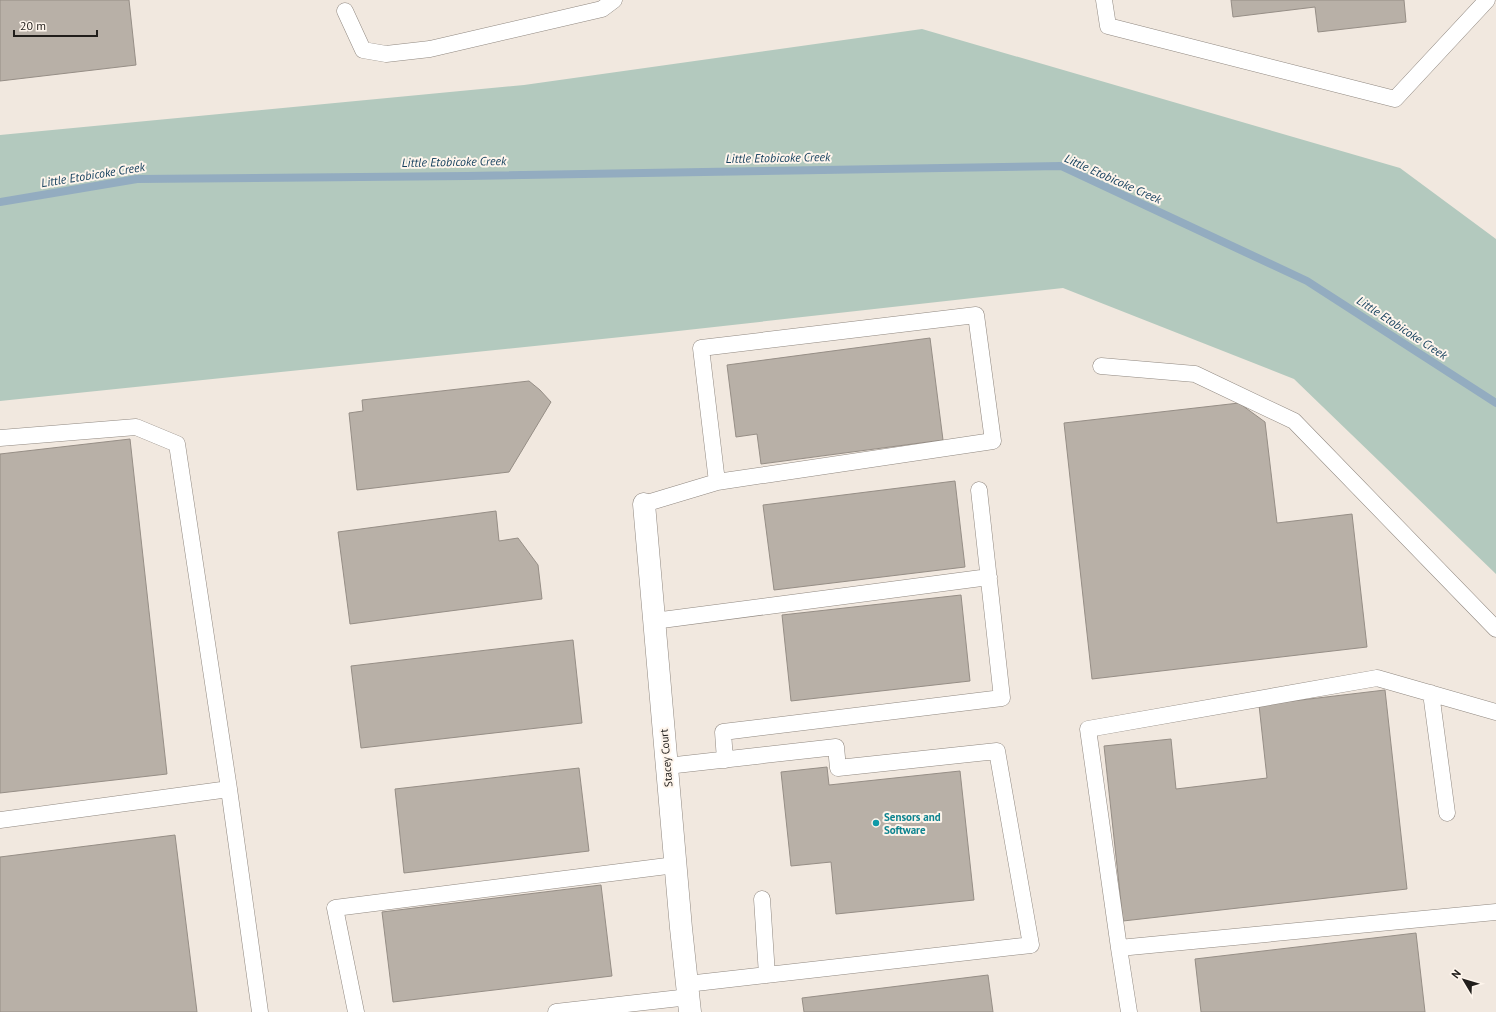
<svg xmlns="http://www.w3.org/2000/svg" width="1496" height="1012" font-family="'PT Sans',sans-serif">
<rect width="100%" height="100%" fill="#f1e8df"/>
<path fill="#b3c9be" d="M922,29L1400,168L1496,239V574L1294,379L1063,288L660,333L0,401V135L524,85Z"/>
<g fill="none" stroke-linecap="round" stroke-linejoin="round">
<path stroke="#93acc0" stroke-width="8" d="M0,202L137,179L467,176L1061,166L1307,281L1496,403"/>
</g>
<path fill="#b8b0a7" stroke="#968e86" d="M0,0H129L136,65L0,81Z
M1231,0H1404L1406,22L1318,32L1315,7L1233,17Z
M930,338L943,440L761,464L757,434L736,437L727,365Z
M529,381L540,390L551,402L509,472L357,490L349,413L363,411L362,400Z
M1239,403L1265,422L1277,523L1352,514L1367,647L1092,679L1064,423Z
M130,439L167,774L0,793V454Z
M955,481L965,567L774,590L763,505Z
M496,511L499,541L518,538L538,565L542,599L350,624L338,532Z
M961,595L970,681L791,701L782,615Z
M573,640L582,723L361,748L351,666Z
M1385,690L1407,889L1123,921L1104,746L1171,739L1176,789L1267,778L1259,705Z
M827,767L829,785L960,771L974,900L836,914L831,862L791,866L781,772Z
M579,768L589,851L404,873L395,789Z
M175,835L197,1012H0V857Z
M601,885L612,976L393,1002L382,912Z
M1416,933L1425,1012H1201L1195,959Z
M988,975L993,1012H804L802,998Z"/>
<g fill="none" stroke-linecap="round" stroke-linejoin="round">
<defs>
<path id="service" d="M1104,0L1108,26L1395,99L1487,0
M345,11L363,50L386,54L430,49L602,9L614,0
M1101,366L1195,374L1294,421L1496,629
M0,438L136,427L177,444L229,789
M644,504L717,482L993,441L976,315L701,348L717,482
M654,621L989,577
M1431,693L1447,813
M1496,712L1377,678L1088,729L1119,948L1496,912
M725,760L723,732L1002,698L979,490
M667,766L836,747L838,768L997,751L1031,945L687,984
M0,820L229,789L260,1012
M762,899L767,975
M1119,948L1129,1012
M356,1012L335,908L675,865
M556,1012L689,997"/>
<path id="minor" d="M644,504L681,928L690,1012"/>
</defs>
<use href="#service" stroke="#908880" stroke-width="17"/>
<use href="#minor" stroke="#908880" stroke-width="23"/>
<use href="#service" stroke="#fff" stroke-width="16"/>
<use href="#minor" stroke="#fff" stroke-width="22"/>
</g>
<circle fill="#0f9aa8" stroke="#fef5ec" stroke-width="1.5" cx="876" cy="823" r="4"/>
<g text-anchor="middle" stroke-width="4" stroke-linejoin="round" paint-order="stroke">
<g font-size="11" fill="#211e1b" stroke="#fef5ec">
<text transform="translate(666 758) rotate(-95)" y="4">Stacey Court</text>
</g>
<g font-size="11" font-weight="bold" fill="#0d838f" stroke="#fef5ec" text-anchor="start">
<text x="884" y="821">Sensors and<tspan x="884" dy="13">Software</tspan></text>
</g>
<g font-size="12" font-style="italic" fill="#15405e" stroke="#fef5ec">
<text transform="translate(778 158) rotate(-1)" y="4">Little Etobicoke Creek</text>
<text transform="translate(454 162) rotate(-1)" y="4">Little Etobicoke Creek</text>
<text transform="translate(93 175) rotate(-9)" y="4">Little Etobicoke Creek</text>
<text transform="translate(1113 179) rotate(24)" y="4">Little Etobicoke Creek</text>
<text transform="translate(1402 328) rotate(33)" y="4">Little Etobicoke Creek</text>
</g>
</g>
<g transform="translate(1464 980) rotate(308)" stroke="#fef5ec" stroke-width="3" paint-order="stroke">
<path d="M0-3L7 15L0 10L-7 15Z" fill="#211e1b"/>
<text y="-6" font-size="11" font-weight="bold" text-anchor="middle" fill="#211e1b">N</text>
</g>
<path d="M14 30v6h83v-6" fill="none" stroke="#211e1b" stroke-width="2"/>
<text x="20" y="30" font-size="12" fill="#211e1b" stroke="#fef5ec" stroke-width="3" paint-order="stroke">20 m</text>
</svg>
